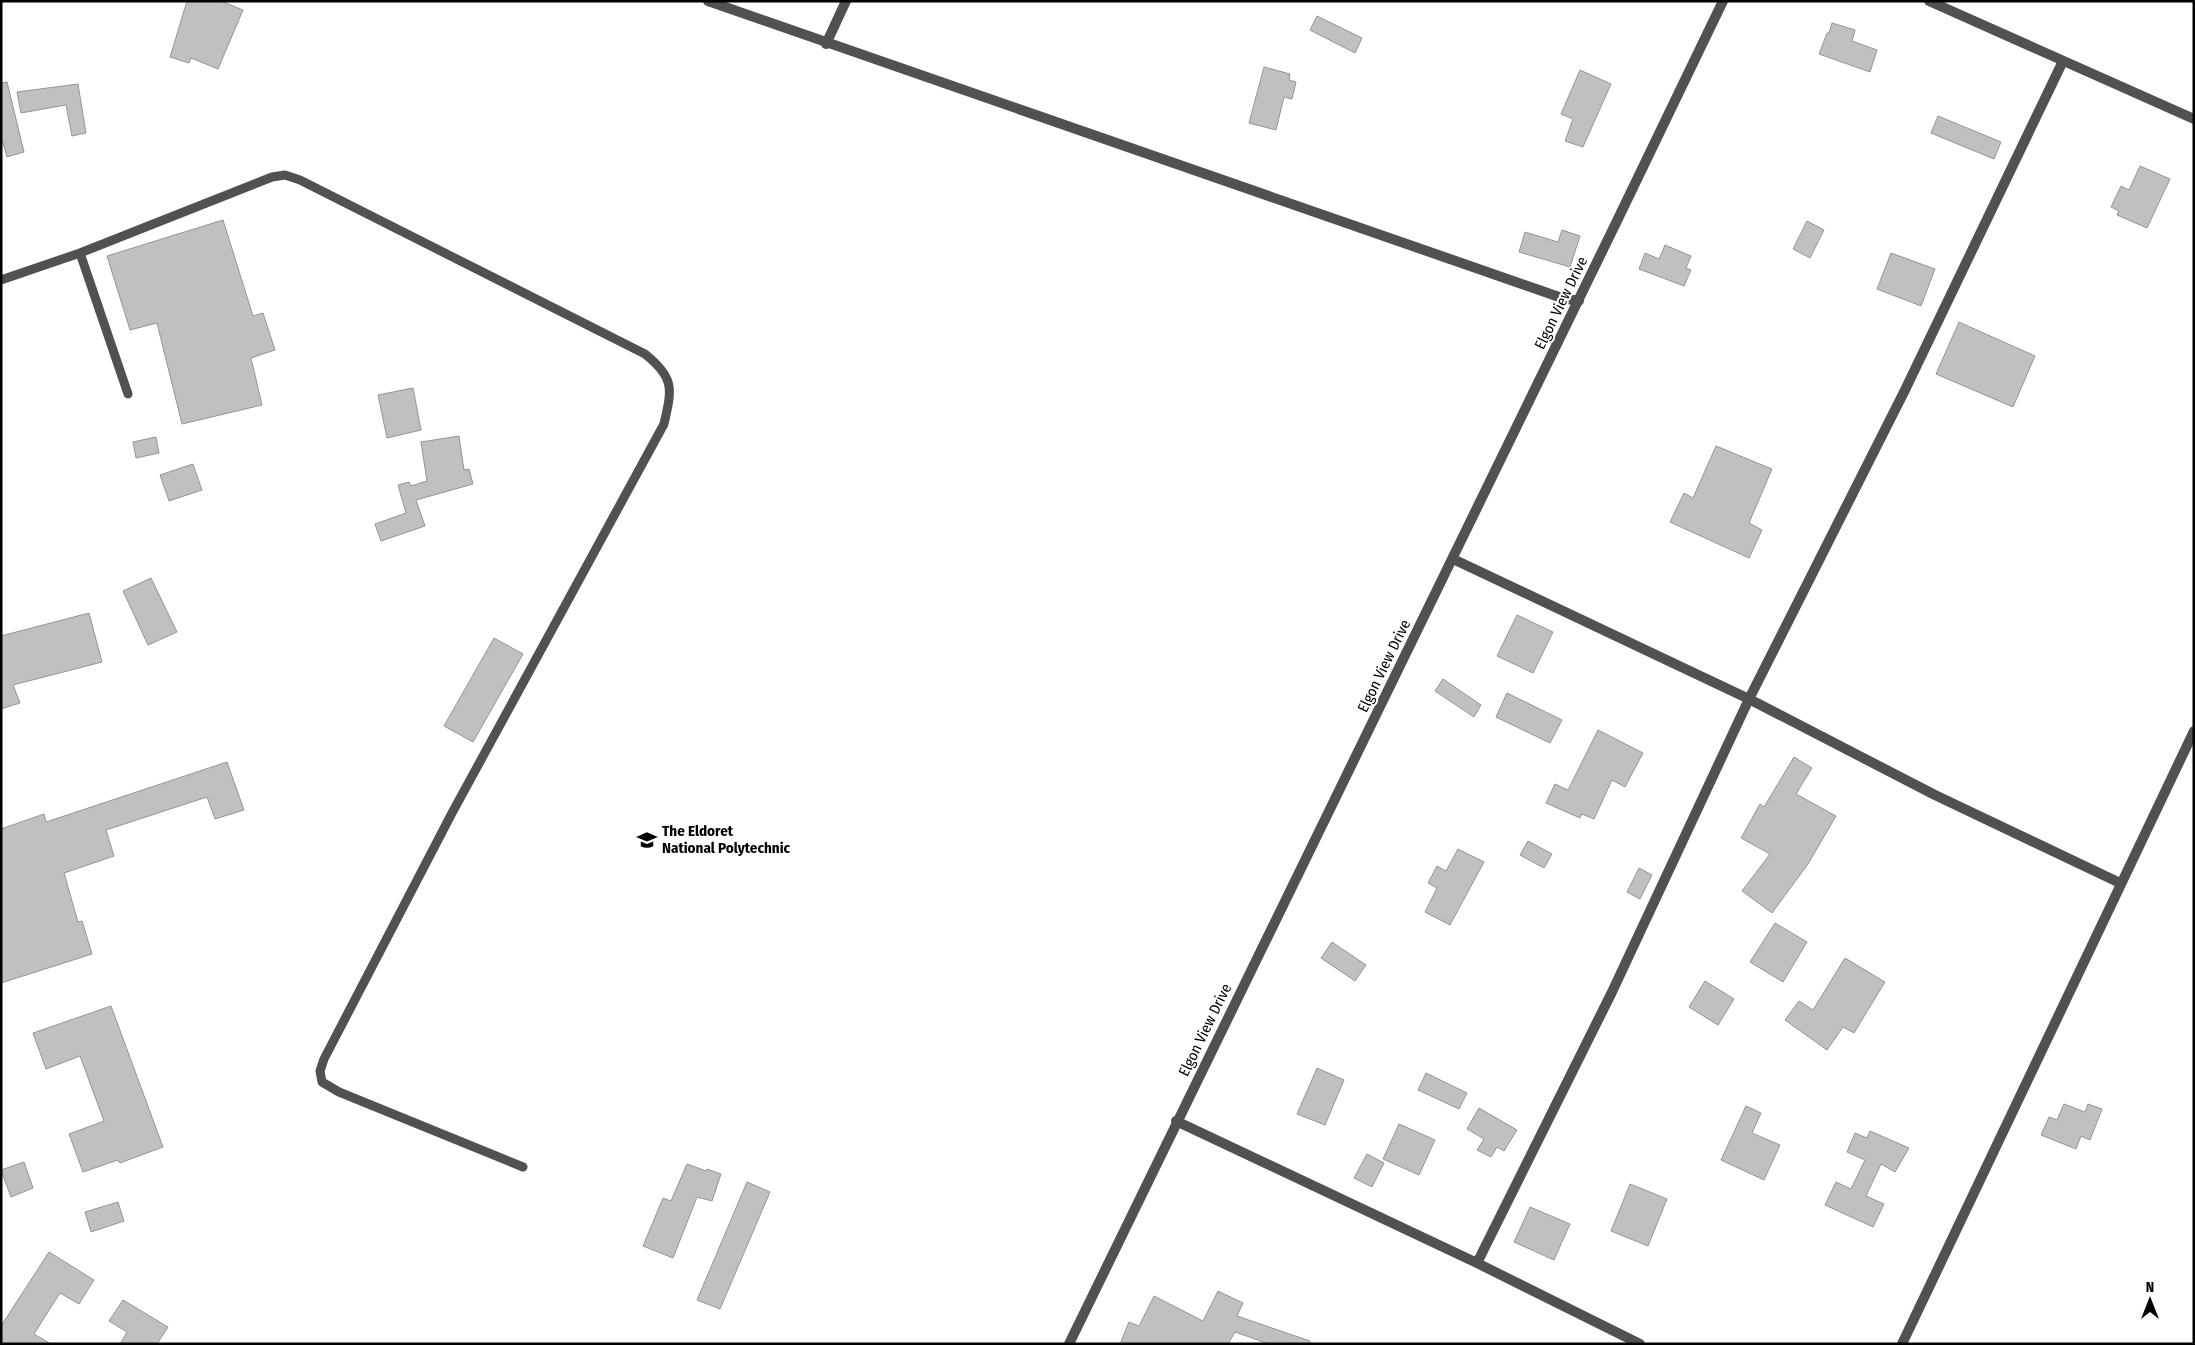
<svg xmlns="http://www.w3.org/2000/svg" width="2195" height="1345" font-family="'Fira Sans Condensed',sans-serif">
<rect width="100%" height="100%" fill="#fff"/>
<path fill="#c0c0c0" stroke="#959595" d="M187,1H221L243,10L218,69L191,58L189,63L170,57Z
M1317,16L1362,38L1355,53L1310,30Z
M1832,23L1855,30L1852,41L1877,50L1870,72L1819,54L1827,33H1829Z
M1264,67L1290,74L1289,80L1296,82L1292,99L1284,97L1276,130L1249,123Z
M1580,70L1611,84L1583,147L1565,141L1573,119L1561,114Z
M7,82L24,152L7,157L1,136V83Z
M78,84L86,133L72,136L66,105L21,113L17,92Z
M1938,116L2001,142L1994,159L1931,133Z
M2140,166L2170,179L2147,228L2117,215L2119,211L2111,207L2121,186L2129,190Z
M223,220L253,316L263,313L275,350L251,358L262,405L182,424L157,323L130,330L107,256Z
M1807,221L1824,230L1810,258L1793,249Z
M1562,230L1580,236L1570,267L1519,252L1525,232L1558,242Z
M1665,245L1691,256L1686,268L1691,270L1684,286L1639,269L1645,253L1659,259Z
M1891,253L1935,269L1921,306L1877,289Z
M1959,322L2035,356L2013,407L1936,374Z
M413,388L421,430L387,438L378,395Z
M459,436L464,470L469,469L473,484L416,500L425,526L381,541L375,524L406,513L398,485L409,482L411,486L427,481L421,442Z
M156,437L159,453L136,458L133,442Z
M1716,446L1772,469L1749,523L1762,530L1749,558L1670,522L1684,493L1693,498Z
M193,464L202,490L169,501L160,475Z
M151,578L177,632L148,645L123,591Z
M89,613L102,662L13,685L20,703L1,709V636Z
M1517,615L1553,632L1533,673L1497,656Z
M494,638L523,654L473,742L444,726Z
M1443,679L1481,705L1474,717L1435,691Z
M1507,693L1562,720L1550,743L1496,717Z
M1598,730L1643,753L1625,787L1612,780L1594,819L1582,814L1580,818L1546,803L1555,784L1568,790Z
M1794,757L1812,768L1796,794L1836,816L1808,864L1772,913L1742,891L1770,854L1741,838L1760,804L1764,807Z
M227,762L244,810L215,819L207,797L106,830L114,856L64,873L78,922L82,921L92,954L1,983V829L44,814L46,822Z
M1528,841L1552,854L1544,868L1520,855Z
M1458,849L1484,862L1450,925L1425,912L1437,888L1428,883L1437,866L1446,871Z
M1639,868L1652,875L1640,899L1627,892Z
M1775,923L1807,942L1783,982L1750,962Z
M1332,942L1366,965L1355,981L1321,958Z
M1845,958L1885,982L1854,1033L1843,1027L1827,1050L1785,1020L1799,1001L1813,1010Z
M1705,981L1734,999L1718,1025L1689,1007Z
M111,1006L163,1147L120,1163L118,1160L83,1172L69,1134L104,1121L80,1056L46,1069L33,1033Z
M1317,1068L1344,1080L1325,1125L1297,1114Z
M1426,1073L1467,1093L1459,1109L1418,1090Z
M2064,1104L2085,1112L2088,1104L2102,1109L2090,1140L2081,1136L2076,1149L2041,1135L2049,1117L2057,1120Z
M1746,1106L1761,1113L1752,1133L1780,1145L1764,1180L1721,1160Z
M1479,1108L1517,1130L1504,1151L1497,1147L1491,1157L1477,1150L1484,1139L1467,1129Z
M1399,1124L1435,1140L1419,1175L1383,1159Z
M1870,1131L1909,1148L1895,1172L1881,1164L1866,1196L1884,1204L1873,1227L1825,1205L1836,1182L1851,1189L1865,1160L1847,1152L1855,1133L1867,1138Z
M1367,1154L1384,1163L1372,1187L1354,1178Z
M24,1162L33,1188L11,1197L1,1170Z
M687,1164L706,1171L707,1169L721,1174L712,1201L697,1197L673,1258L643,1246L663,1198L671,1201Z
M747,1182L770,1192L720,1309L697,1300Z
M1630,1184L1667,1199L1648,1246L1611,1231Z
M118,1202L124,1221L91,1232L85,1212Z
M1530,1207L1570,1224L1554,1260L1514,1242Z
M49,1252L94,1280L79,1304L60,1293L34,1334L51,1344H1V1326Z
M1218,1291L1243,1303L1237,1316L1310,1341V1344H1269L1235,1332L1228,1344H1120L1129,1322L1139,1326L1154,1296L1203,1321Z
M123,1300L168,1327L157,1344H120L127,1332L109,1321Z"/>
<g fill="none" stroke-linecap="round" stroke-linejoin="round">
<path stroke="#515151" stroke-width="9" d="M80,253L272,177L285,175L300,180L645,354C675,378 672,389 664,424L452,813L324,1059L320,1071L322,1082L339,1092L523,1167
M1,280L80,253L128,394"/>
<path stroke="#515151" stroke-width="10" d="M708,1L1562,298L1579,301
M1929,1L2194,119
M826,44L846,1
M1453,559L1749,699L1935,795L2120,883
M1176,1121L1477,1263L1640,1344
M1477,1263L1612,992L1749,699L1905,390L2063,61
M1069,1344C1285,895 1508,450 1723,1
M1902,1344L2194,731"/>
</g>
<defs>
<symbol id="university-bare" viewBox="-9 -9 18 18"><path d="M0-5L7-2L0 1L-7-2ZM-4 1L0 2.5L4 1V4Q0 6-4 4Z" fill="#000" stroke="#fff" stroke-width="2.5" paint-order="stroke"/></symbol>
</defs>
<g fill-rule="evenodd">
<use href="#university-bare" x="633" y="826" width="28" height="28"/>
</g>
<g text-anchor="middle" stroke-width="4" stroke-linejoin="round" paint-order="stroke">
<g font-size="15" fill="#000" stroke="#fff">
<text transform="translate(1561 303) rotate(-64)" y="5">Elgon View Drive</text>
<text transform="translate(1384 666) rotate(-64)" y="5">Elgon View Drive</text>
<text transform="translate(1205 1030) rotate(-64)" y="5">Elgon View Drive</text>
</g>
<g font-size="15" font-weight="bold" fill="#000" stroke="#fff" text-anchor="start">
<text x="662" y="836">The Eldoret<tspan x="662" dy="17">National Polytechnic</tspan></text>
</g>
</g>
<rect width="2195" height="1345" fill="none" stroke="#000000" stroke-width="5"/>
<g transform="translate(2150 1300)" stroke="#ffffff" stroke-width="4" paint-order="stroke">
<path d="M0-4L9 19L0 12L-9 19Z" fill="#000000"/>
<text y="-8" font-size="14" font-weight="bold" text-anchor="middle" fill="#000000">N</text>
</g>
</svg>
